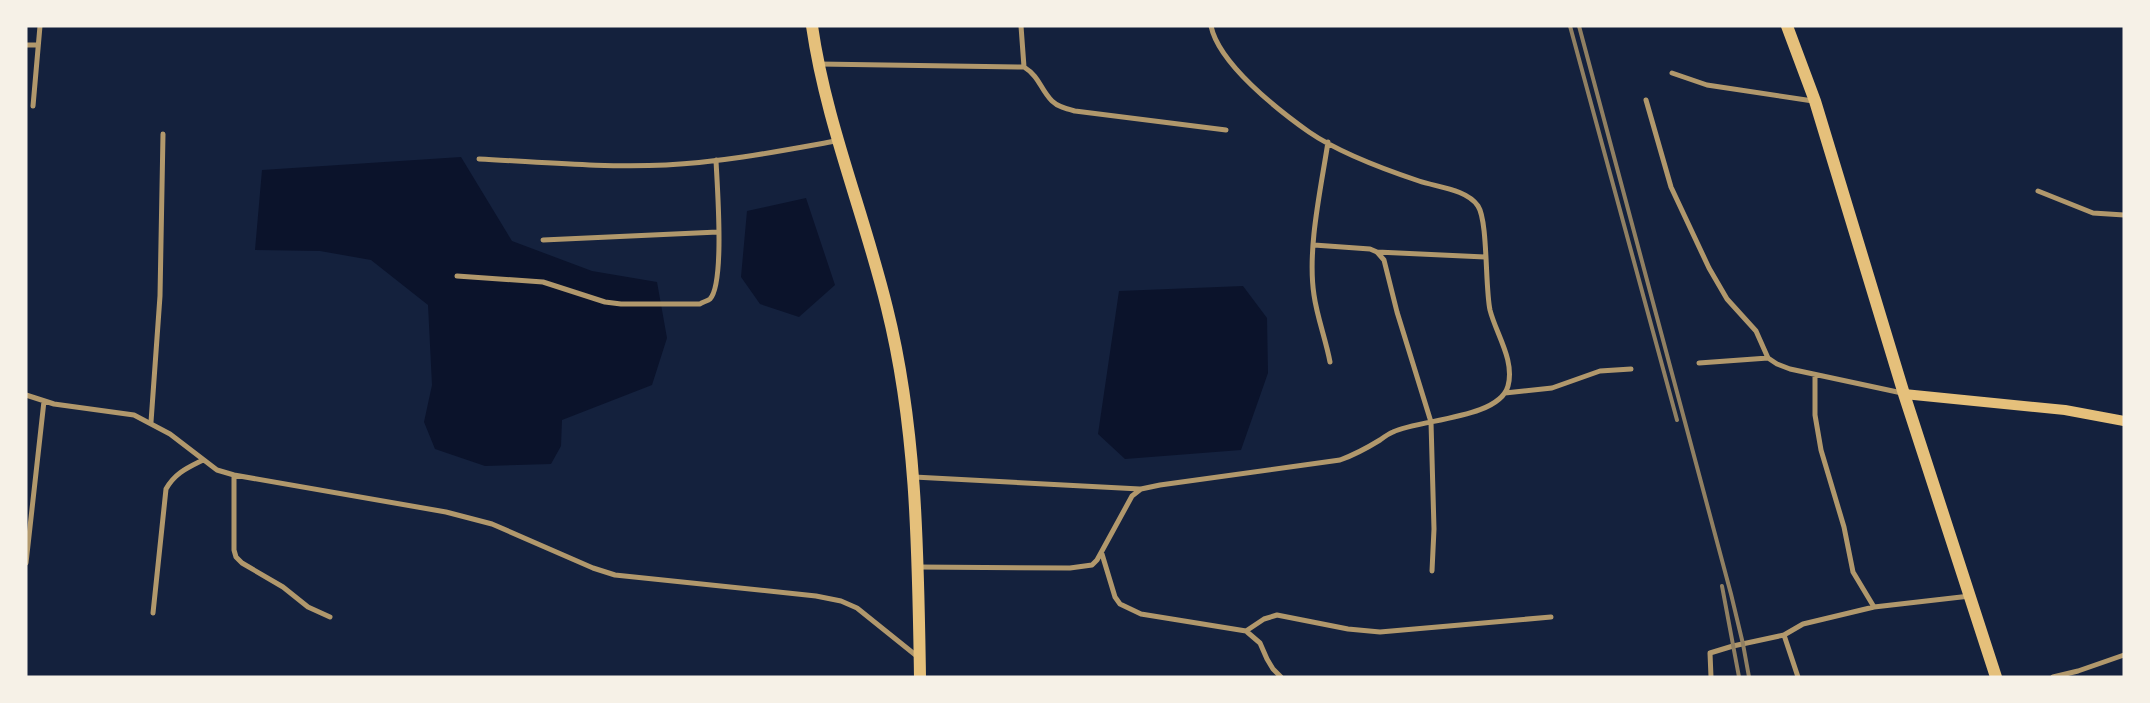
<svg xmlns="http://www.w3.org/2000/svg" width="2150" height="703" font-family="Montserrat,sans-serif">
<rect width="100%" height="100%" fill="#14213d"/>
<path fill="#0b132b" d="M461,157L512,241L592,271L657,282L667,338L652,385L562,420L561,446L551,464L485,466L435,449L424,422L432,385L428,305L371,260L320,251L255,250L262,170Z
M806,198L835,285L799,317L760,304L741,277L747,211Z
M1243,286L1267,318L1268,373L1241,450L1125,459L1098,434L1119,291Z"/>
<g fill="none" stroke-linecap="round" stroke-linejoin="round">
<path stroke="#b1986c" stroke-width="5" d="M1021,26L1024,67
M26,45H38
M819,64L1024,67C1040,77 1040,89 1052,101C1058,107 1067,109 1075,111L1226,130
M1672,73L1707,85L1813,101
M1646,100L1671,187L1709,268L1727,299L1756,331L1768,358L1777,364L1790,369L1902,393
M33,106L40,26
M1328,142C1321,188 1307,249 1314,295C1317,317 1326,340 1330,362
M479,159C541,162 604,168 666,165C724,162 780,151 836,141
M2038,191L2093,213L2124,215
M543,240L718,232
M1314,245L1370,249L1377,252L1384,260L1397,312L1431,422L1434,529L1432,571
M1377,252L1485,257
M457,276L543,282L605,302L621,304H700C702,302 708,301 710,299C725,283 717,185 716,160
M1699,363L1768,358
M1815,375V415L1821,450L1844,527L1853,572L1874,607L1970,596
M1505,393L1552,388L1600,371L1631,369
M26,395L54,404L134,415L170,434L217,470L234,475L446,512L492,524L593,568L615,575L816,596L841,601L857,608L918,657
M151,422L160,296L163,134
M234,475V550L236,557L242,563L283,587L308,607L330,617
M914,477L1140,489
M1102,554L1115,597L1120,604L1141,614L1246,631L1260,643L1267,659L1273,669L1281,677
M26,563L44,401
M918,567L1070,568L1092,565L1097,560L1132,496L1141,489L1160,485L1340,460C1354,455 1367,448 1380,440C1384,437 1388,434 1393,432C1419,419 1499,419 1508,386C1515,360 1496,334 1490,310C1485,287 1488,221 1478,206C1467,189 1436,187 1419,181C1386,170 1338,152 1309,132C1278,110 1219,64 1211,26
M153,613L166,489C175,473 187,468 203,460
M1246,631L1264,619L1277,615L1348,629L1380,632L1551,617
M1784,635L1803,624L1874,607
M1711,677L1710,653L1733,646L1784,635L1798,677
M2053,677L2078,671L2124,655"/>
<path stroke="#e5c07b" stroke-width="10" d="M1904,394L2065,410L2124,421"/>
<path stroke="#e5c07b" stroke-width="12" d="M812,26C826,123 864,213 887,308C917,428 918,554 920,677
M1787,26L1815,101L1904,394L1996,677"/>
<path stroke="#918062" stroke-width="4" d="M1570,26L1677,420
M1579,26L1731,594L1743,644L1749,677
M1722,586L1739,677"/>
</g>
<rect width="2150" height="703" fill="none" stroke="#f6f1e7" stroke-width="55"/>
</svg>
